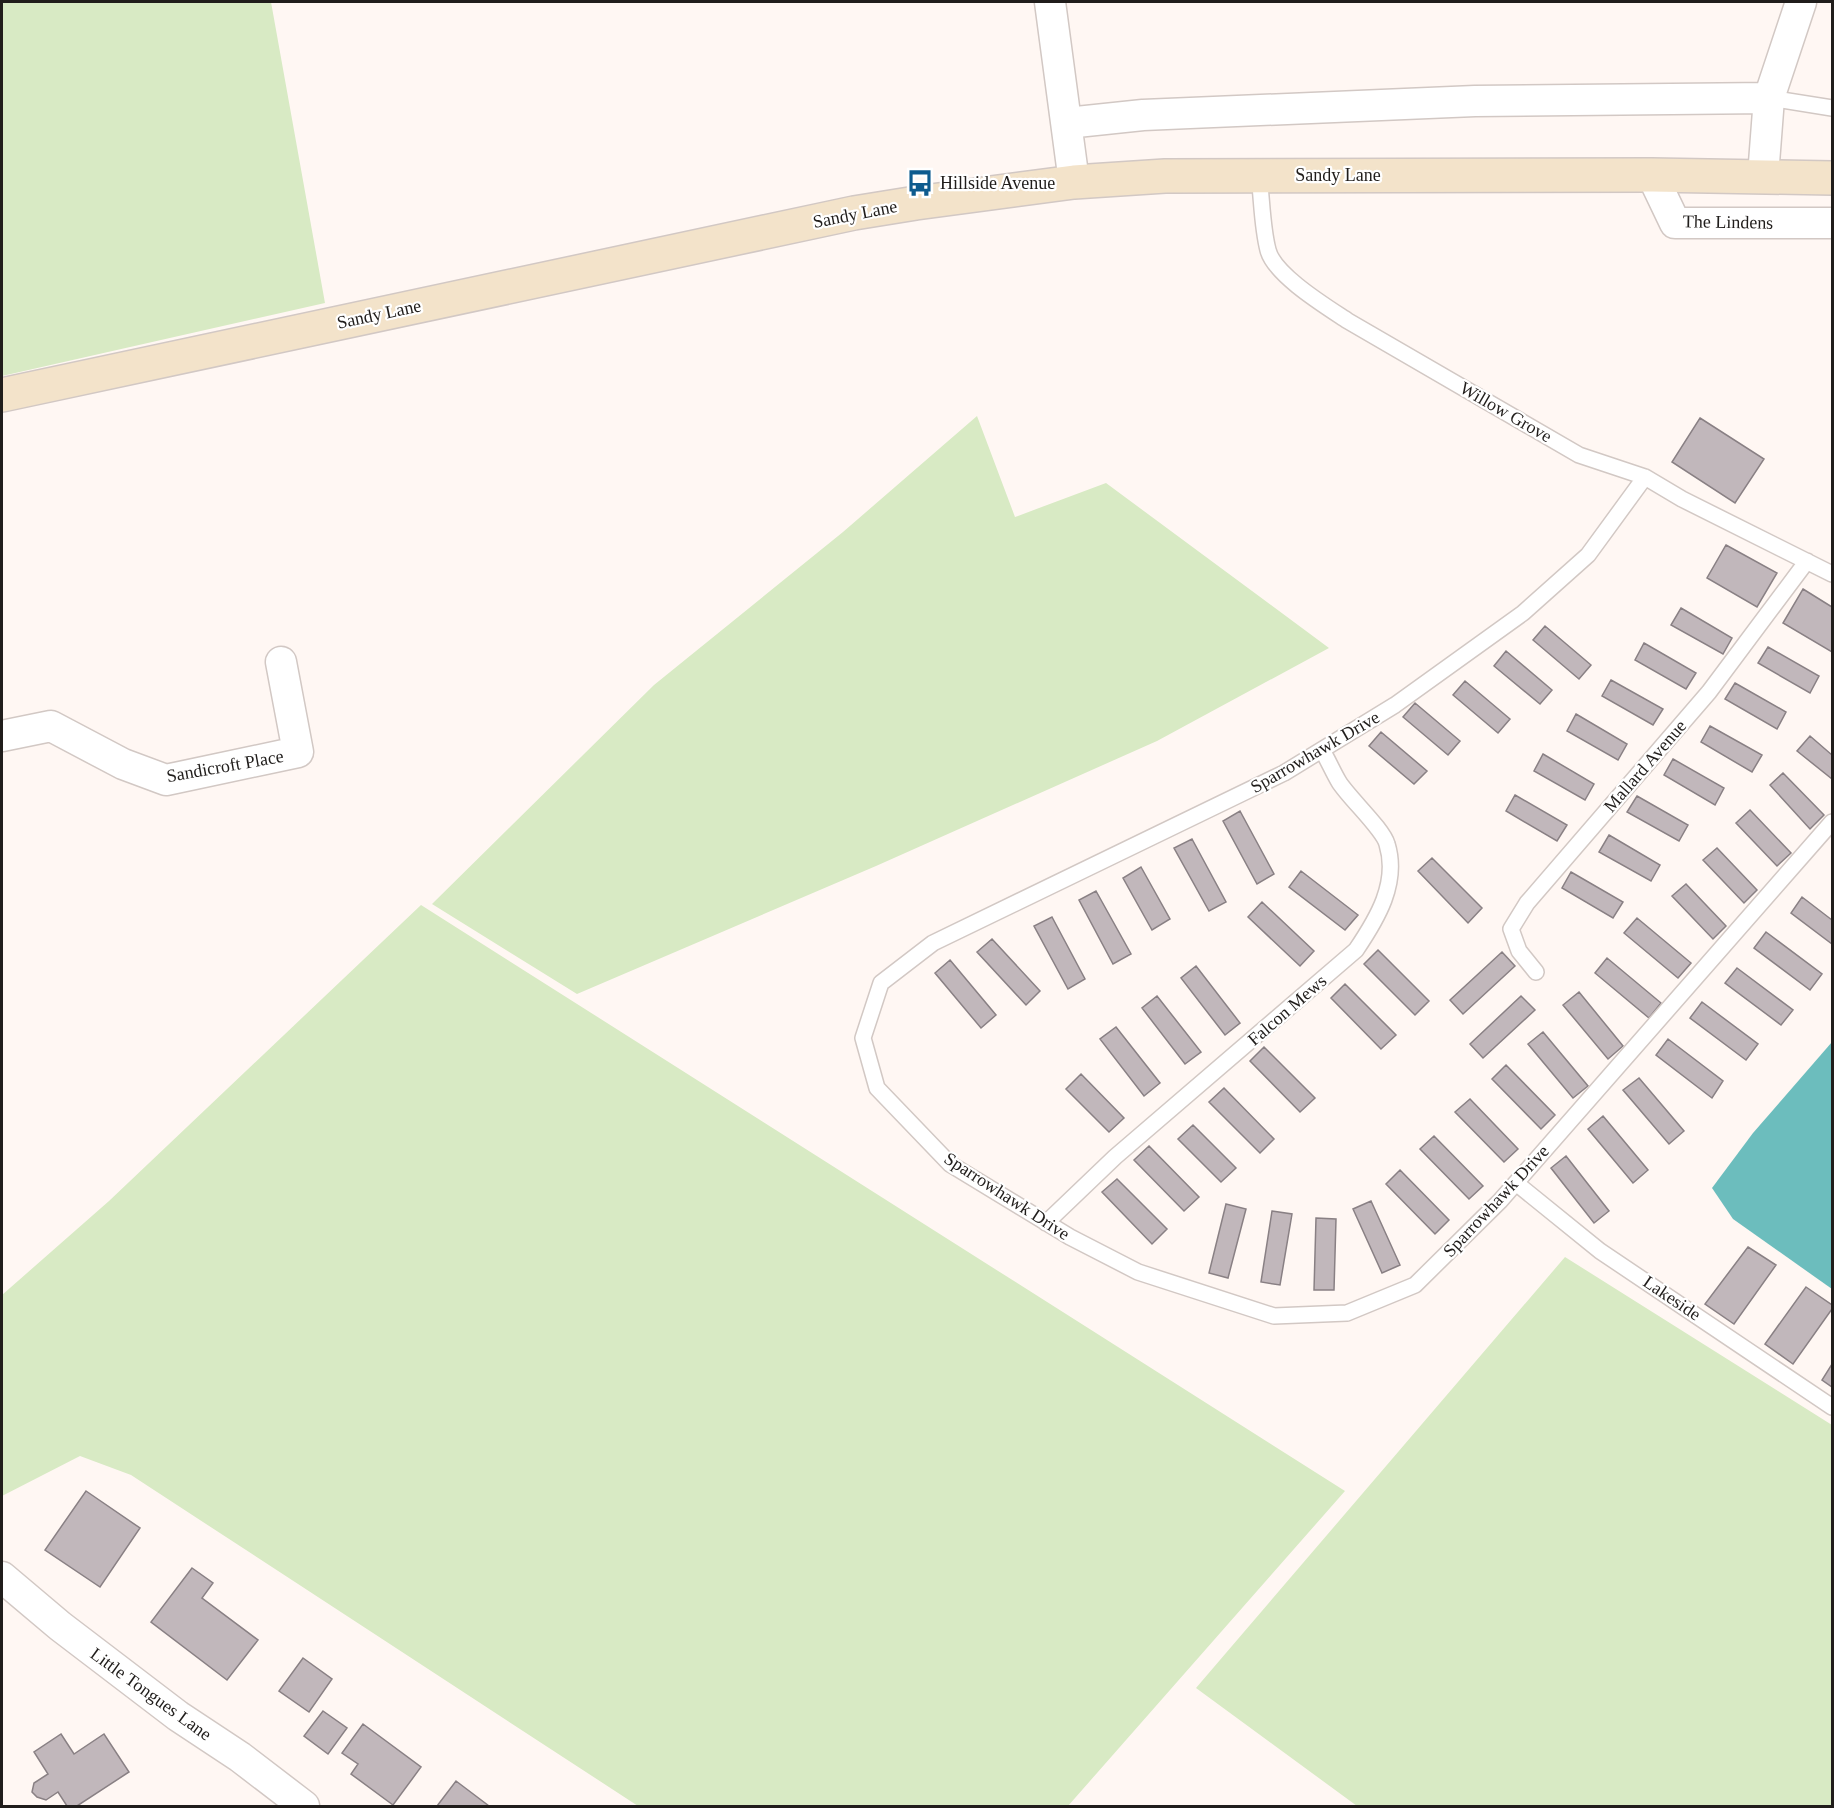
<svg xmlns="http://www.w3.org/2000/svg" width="1834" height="1808" font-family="'Times New Roman',serif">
<rect width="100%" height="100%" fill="#fff7f3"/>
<path fill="#d8eac4" d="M2,2H271L325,303L2,376Z
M977,416L1015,517L1106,483L1329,648L1157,741L876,866L577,994L432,904L654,685L843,532Z
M421,905L1345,1491L1068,1806H638L131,1475L80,1456L2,1496V1295L109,1201Z
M1565,1257L1832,1425V1806H1357L1196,1688Z"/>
<path fill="#6cbdbd" d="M1832,1042V1289L1733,1219L1712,1188L1753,1133Z"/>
<path fill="#c1b7bb" stroke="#898084" stroke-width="1.5" d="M1700,418L1764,459L1735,503L1672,462Z
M1726,545L1777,573L1757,607L1707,578Z
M1803,589L1832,607V652L1783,623Z
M1681,608L1732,638L1723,654L1671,625Z
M1545,626L1591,665L1579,679L1533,640Z
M1644,643L1696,673L1686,689L1635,660Z
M1768,647L1819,676L1810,693L1758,663Z
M1506,651L1552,690L1540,704L1494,666Z
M1611,680L1663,709L1653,725L1602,696Z
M1465,681L1510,719L1498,733L1453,695Z
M1735,683L1786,712L1777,729L1725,699Z
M1415,703L1460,741L1448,755L1403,717Z
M1576,714L1627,744L1618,760L1567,731Z
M1710,726L1762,755L1752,772L1701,742Z
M1381,732L1427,771L1414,784L1369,746Z
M1810,736L1832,755V779L1797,751Z
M1543,754L1594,784L1585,800L1534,771Z
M1673,759L1724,788L1715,805L1664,775Z
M1783,773L1824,815L1810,829L1770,785Z
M1515,795L1567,825L1557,841L1506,811Z
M1637,796L1688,825L1679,841L1627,812Z
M1750,810L1791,853L1777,866L1736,823Z
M1240,811L1274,874L1257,884L1223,821Z
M1609,835L1660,865L1651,881L1599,852Z
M1192,839L1226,902L1209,911L1174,848Z
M1717,848L1757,890L1744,903L1703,860Z
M1432,858L1482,908L1468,923L1418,871Z
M1141,867L1170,919L1152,930L1123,878Z
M1301,871L1358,915L1345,930L1289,887Z
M1571,872L1623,902L1613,918L1562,888Z
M1686,884L1726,926L1713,939L1672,896Z
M1096,891L1131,954L1113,964L1079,900Z
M1802,897L1832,920V944L1791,913Z
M1262,902L1314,951L1300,966L1248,917Z
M1052,917L1085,979L1068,989L1034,926Z
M1637,918L1691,963L1678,978L1624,933Z
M1766,932L1822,974L1810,990L1754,948Z
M992,939L1040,991L1026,1005L977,952Z
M1378,950L1429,1001L1415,1015L1364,964Z
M1502,952L1515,966L1463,1014L1450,1000Z
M1607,958L1661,1003L1649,1018L1595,973Z
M950,960L996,1015L981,1028L935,973Z
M1196,966L1240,1023L1225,1035L1181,978Z
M1737,968L1793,1010L1781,1025L1725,983Z
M1345,984L1396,1035L1381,1049L1331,998Z
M1579,992L1623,1046L1608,1059L1563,1005Z
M1157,996L1201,1052L1185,1064L1142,1008Z
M1521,996L1535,1010L1483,1058L1470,1044Z
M1702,1002L1758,1044L1746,1060L1690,1018Z
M1116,1027L1160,1083L1144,1096L1100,1039Z
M1543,1032L1588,1086L1573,1098L1528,1044Z
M1668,1039L1723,1081L1712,1098L1656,1055Z
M1264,1047L1315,1098L1300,1112L1250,1061Z
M1506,1065L1555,1115L1541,1129L1492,1079Z
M1081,1074L1124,1118L1109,1132L1066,1089Z
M1639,1078L1684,1131L1669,1144L1623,1090Z
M1224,1088L1274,1139L1260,1153L1209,1102Z
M1470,1099L1518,1149L1504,1162L1455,1112Z
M1603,1116L1648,1170L1633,1183L1588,1129Z
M1193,1125L1236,1168L1221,1182L1178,1139Z
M1434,1136L1483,1186L1469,1199L1420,1149Z
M1149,1146L1199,1197L1184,1211L1134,1160Z
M1566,1156L1609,1211L1594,1223L1551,1168Z
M1400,1170L1449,1220L1435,1234L1386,1184Z
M1117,1179L1167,1229L1152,1244L1102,1192Z
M1371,1201L1400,1265L1382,1273L1353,1209Z
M1226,1204L1246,1209L1228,1278L1209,1273Z
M1272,1211L1292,1214L1280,1285L1261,1282Z
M1316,1218L1336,1219L1334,1290H1314Z
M1748,1247L1776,1265L1734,1324L1705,1304Z
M1806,1287L1832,1305V1309L1793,1364L1765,1344Z
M1832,1364V1387L1822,1380Z
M86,1491L140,1528L100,1587L45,1550Z
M192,1568L213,1583L202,1598L258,1640L227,1680L151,1622Z
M303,1658L332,1679L309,1712L279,1691Z
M323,1711L347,1728L328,1754L304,1736Z
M363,1724L421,1767L393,1805L351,1774L358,1764L342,1753Z
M61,1734L74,1754L104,1734L129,1772L77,1806H67L58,1792L46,1800L37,1797L32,1792L34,1783L48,1774L34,1752Z
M456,1781L489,1806H437Z"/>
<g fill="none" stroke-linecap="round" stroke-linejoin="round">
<defs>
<path id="service" d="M1769,98L1832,108
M1259,176C1262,200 1262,227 1268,250C1274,275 1327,307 1348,321L1579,455L1645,477L1682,499L1832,574
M1645,477L1588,555L1523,613L1395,705L1284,773L933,943L881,983L863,1038L877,1088L950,1164L1070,1237L1138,1272L1274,1316L1347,1313L1415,1285L1500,1201L1832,822
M1536,972L1519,951L1511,929L1527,903L1709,692L1807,561
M1516,1183L1600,1251L1832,1407
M1046,1223L1115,1157L1356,950C1377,919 1399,883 1387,844C1383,829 1349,798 1339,782C1333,772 1328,760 1322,750"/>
<path id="minor" d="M1050,2L1074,182
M1067,123L1143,115L1475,101L1769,98
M1652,175L1675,223H1832
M1763,176L1769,98L1801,2
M2,736L51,726L123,764L166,780L298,752L281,662
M2,1577L60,1626L178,1716L240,1757L304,1806"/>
<path id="secondary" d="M2,395L854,213L916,203L1074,182L1165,176L1652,175L1832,178"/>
</defs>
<use href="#service" stroke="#d2c8c4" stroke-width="18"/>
<use href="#minor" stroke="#d2c8c4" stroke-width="33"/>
<use href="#secondary" stroke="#d2c8c4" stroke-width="36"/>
<use href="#service" stroke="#fff" stroke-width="15"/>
<use href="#minor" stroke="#fff" stroke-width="30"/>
<use href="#secondary" stroke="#f3e3ca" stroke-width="33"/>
</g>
<defs>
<symbol id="bus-bare" viewBox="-9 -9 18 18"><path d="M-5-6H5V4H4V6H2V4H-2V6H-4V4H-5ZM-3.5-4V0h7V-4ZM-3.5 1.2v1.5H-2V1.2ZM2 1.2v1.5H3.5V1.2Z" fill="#0e5b8e" stroke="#fff" stroke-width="2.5" paint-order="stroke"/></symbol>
</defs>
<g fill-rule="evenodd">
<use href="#bus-bare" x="901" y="164" width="38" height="38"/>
</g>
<g text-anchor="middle" stroke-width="4.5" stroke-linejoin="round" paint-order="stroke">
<g font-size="18" fill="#201d1b" stroke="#fff">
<text x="1338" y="181">Sandy Lane</text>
<text transform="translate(855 214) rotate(-11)" y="6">Sandy Lane</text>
<text transform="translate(1728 222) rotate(1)" y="6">The Lindens</text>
<text transform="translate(379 314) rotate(-12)" y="6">Sandy Lane</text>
<text transform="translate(1506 412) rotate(30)" y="6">Willow Grove</text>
<text transform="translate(1315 752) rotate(-30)" y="6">Sparrowhawk Drive</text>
<text transform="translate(225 766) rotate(-10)" y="6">Sandicroft Place</text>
<text transform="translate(1645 766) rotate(-49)" y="6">Mallard Avenue</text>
<text transform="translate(1287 1010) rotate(-41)" y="6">Falcon Mews</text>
<text transform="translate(1007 1196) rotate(33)" y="6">Sparrowhawk Drive</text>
<text transform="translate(1496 1201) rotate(-47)" y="6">Sparrowhawk Drive</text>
<text transform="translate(1672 1298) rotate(34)" y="6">Lakeside</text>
<text transform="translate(151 1694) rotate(36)" y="6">Little Tongues Lane</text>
</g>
<g font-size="18" fill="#201d1b" stroke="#fff" text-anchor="start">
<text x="940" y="189">Hillside Avenue</text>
</g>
</g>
<rect width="1834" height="1808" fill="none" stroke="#201d1b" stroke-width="6"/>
</svg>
